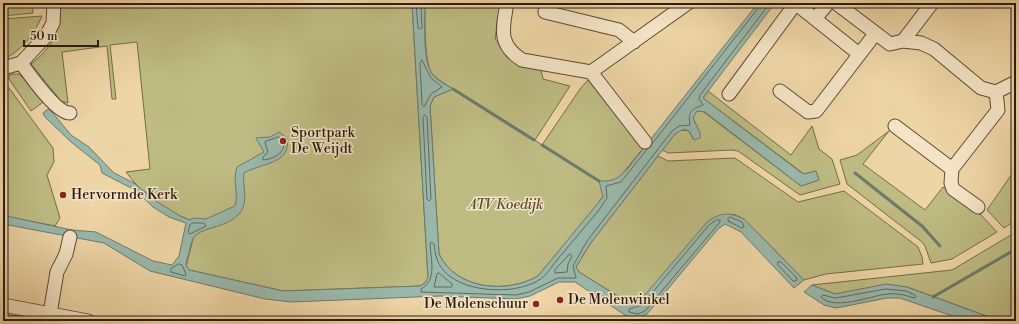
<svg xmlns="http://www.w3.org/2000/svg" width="1019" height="324" font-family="'Libre Bodoni',serif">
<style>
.green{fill:#bebc83;stroke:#746c4a}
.water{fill:#99b8ab;stroke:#6d7a6d}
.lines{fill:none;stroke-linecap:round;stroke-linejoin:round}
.shore{stroke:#626a5e;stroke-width:1}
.stream{stroke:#6d7a6d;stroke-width:3}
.minor-casing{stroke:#5c4a36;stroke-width:15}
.minor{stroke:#f4e4c5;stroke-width:13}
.poi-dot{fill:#8f2418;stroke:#f4e4c5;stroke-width:1.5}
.labels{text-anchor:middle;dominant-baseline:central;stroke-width:3;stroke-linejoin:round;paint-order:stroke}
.poi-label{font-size:14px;fill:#2b1c10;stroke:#f4e4c5;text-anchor:start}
.park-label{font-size:14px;font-style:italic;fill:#574c32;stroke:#f4e4c5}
</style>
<rect width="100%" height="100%" fill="#eed5a6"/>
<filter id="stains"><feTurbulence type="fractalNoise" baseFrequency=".005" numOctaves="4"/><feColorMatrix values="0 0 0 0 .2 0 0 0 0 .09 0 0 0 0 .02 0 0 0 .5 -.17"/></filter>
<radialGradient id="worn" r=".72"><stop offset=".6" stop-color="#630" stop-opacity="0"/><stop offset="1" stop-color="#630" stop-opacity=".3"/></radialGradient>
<path class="green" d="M3 3H32L33 13 3 16Z
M59 3H412L428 278 425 283 420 286 283 291 189 270 186 267 193 239 190 220C165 211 141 193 126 172L150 169 137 42 110 45 116 99H112L107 46 62 52 68 103 61 101 31 64C52 48 62 29 59 3Z
M425 3H501L495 39 511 60 540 65 543 79 570 86 535 140 542 145 580 89 588 80 633 137 645 146 618 179 607 182 603 196 595 208 538 276C507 294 456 290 439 254L430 106 434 97 453 89C446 84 435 79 431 72 424 59 425 19 425 3Z
M42 16C34 35 22 50 3 60V19Z
M14 74H19L23 78 25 77 46 100 31 111 9 79V75Z
M3 84 9 88 53 148 54 162 47 175 60 218 55 226 3 216Z
M708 91 791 155 812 126 819 149 832 159 840 184 800 195 738 151 732 150 668 153 662 150 675 134 681 130 689 131 693 139 700 133 693 118 695 112 701 110 801 186 819 180 816 171 804 174 703 98Z
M889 131 863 164 925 210 943 187 980 214 997 232 952 259 931 263 925 246 922 242 847 184 840 160 857 155Z
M658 156 668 161 735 158 798 202 844 191 918 247 922 257 923 264 826 274 804 280 744 219 733 214 639 303 632 305 579 272 576 267 590 244Z
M1016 168V220L1004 228 987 210Z
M1016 232V321H1000L907 287 835 294 812 285 952 270Z
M3 314 52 321H3Z"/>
<path class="water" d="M412 3H425C425 20 422 62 433 75 438 81 447 85 453 89L434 97 430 106 439 254C456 290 507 294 538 276L603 197 599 181C613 182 619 178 628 168L758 3H775L703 98 799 171 804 174 816 171 819 180 801 186 705 112 697 111 693 118 700 133V138L694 140 689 131 684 129 675 134 590 244 576 267 579 272 632 305 638 303 707 222C721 212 729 212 744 219L804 280 794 288 741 232 725 224 718 229 647 314 638 318 628 317 575 282H559L530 296 516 299 440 296 291 302 265 299 150 271 104 243 3 224V216L11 217 72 230 96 232 153 261 172 265 179 256 186 223 169 217 153 207 135 190 102 173 100 165 71 142 45 117 43 113 48 109 52 112 71 135 89 147 114 173 134 183 156 201 180 216 190 220 193 218 206 219 235 206C239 193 232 180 237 167L264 152 256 138 270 137 279 132 287 138C292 164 261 163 244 173 242 188 250 202 238 215 227 227 205 227 196 235 191 239 190 250 188 256 186 261 185 265 189 270L283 291 420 286 425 283 428 277Z
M886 284 907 287 1000 321H967L900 298H887L836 308 824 305 804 292 812 285 835 294Z"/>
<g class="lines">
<path class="shore" d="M416 3 418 28 420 29 422 28 421 3
M422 60 431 78 442 87 431 94 424 107 422 105 420 63Z
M425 115 427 117 431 199 429 201 427 199 423 118Z
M279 137 284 141C286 153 273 159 263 160V157L268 152 265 142Z
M652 144 759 7 760 3
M648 148 621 182 606 186 607 198 599 210C585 227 571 243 557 260 552 266 546 276 539 280 514 296 458 293 441 267 436 260 435 252 434 244L431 242 430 244C431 260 437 281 421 289V292L516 295 529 292 558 278H576L573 266 587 241 672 131 679 126 690 125C688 110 691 110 703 105L699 99 700 95 770 3
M730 217 742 222 744 227 742 228 728 221V219Z
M717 220H720V222L645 311 638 314 629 312V309L642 305 709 225Z
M193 223H204L206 226 190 234 188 232 190 225Z
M570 254 572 256 568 264 567 272 555 273V270Z
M778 262H781L797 278 796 281H793L778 265Z
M179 264 182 265 186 274 185 276 171 272V269Z
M439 273 452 284V287H434L437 274Z
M886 289 906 291 915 295 916 297 914 298C905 295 897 293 887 294 870 296 834 311 821 297L823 295 835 298Z"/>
<path class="stream" d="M453 89 534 140
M542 145 599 181
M855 173 922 226 940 246
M933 297 1016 249"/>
<defs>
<path id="minor" d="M507 3C503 28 497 44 522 60L591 72 688 3
M547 3 545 12 619 30 634 42
M795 3 859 54
M836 3 890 44 903 41 921 43 934 49 981 88 996 92 1016 82
M815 19 828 3
M903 41 932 3
M21 63C30 75 56 113 70 113
M3 68 21 63 46 36 53 23 54 3
M591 72 645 142
M780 91 808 112 816 111 875 34
M729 94 796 3
M895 126 952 169
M978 207 953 189 951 183 952 169 998 110 996 92
M3 305 88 321
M50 314 57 272 66 254 70 237"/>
</defs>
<use href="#minor" class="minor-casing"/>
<use href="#minor" class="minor"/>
</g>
<g class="poi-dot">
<circle cx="283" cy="141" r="4"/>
<circle cx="63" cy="195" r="4"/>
<circle cx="560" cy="300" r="4"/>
<circle cx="536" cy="304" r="4"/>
</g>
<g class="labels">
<g class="poi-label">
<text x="291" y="133">Sportpark<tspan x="291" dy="16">De Weijdt</tspan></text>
<text x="71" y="195">Hervormde Kerk</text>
<text x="568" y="300">De Molenwinkel</text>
<text x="528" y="304" text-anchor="end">De Molenschuur</text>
</g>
<g class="park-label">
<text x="506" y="205">ATV Koedijk</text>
</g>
</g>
<rect width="1019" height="324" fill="none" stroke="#eed5a6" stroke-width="16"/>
<rect x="4" y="4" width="1011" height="316" fill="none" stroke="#2b1c10" stroke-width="2"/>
<rect x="8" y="8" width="1003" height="308" fill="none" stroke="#2b1c10"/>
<path d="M24 40v6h74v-6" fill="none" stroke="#2b1c10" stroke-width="2"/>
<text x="30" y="40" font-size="12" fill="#2b1c10" stroke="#f4e4c5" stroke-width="3" paint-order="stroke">50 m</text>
<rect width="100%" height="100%" filter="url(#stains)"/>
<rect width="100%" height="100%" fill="url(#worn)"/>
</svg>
